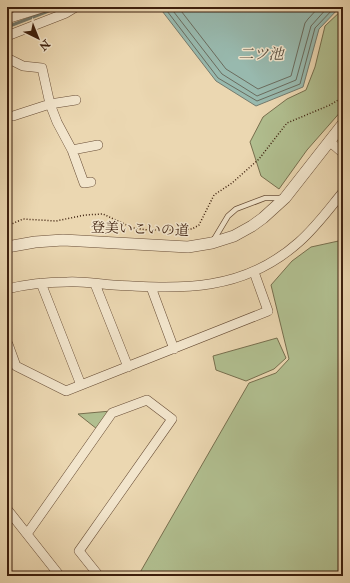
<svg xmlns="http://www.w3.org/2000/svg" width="350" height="583" font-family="'IM FELL Double Pica','Noto Serif JP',serif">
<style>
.green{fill:#b1bf90;stroke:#776f4e}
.water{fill:#98b9ae;stroke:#747b6e}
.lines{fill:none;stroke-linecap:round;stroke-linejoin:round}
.shore{stroke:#6a6c5e;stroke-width:1}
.stream{stroke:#747b6e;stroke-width:3}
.service-casing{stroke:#684d36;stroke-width:6}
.minor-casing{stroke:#684d36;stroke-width:10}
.tertiary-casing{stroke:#684d36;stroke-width:12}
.path{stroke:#3d1f0d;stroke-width:1.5;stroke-dasharray:1 2;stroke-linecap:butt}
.service{stroke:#f2e5cc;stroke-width:4.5}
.minor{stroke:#f2e5cc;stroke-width:9}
.tertiary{stroke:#f2e5cc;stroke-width:11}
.labels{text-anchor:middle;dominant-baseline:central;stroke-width:3;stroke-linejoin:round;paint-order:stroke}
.street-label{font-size:14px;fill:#3d1f0d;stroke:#f2e5cc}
.water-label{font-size:15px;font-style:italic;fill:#584d3d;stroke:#f2e5cc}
</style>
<rect width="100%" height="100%" fill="#ebd7b1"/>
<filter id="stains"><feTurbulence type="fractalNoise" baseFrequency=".005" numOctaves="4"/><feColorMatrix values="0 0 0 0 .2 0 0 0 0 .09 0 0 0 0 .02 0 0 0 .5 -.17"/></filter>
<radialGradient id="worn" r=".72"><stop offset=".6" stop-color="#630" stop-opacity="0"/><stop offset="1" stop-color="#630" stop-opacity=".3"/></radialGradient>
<path class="green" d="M343 9V109L307 150 279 189 261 176 250 142 263 117 287 99 306 90 315 67 325 26Z
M343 240V576H138L249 383 276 373 289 359 271 285 292 261 311 247Z
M277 338 286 358 274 369 246 381 216 370 213 356Z
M111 411 97 429 78 414Z"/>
<path class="water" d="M159 7H340L319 29 303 87 256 106 216 81Z"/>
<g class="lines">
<path class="shore" d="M164 7 218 78 257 101 300 84 315 28 335 7
M170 7 222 74 257 96 296 80 311 26 328 7
M178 7 226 69 258 89 291 76 305 23 308 19 319 7"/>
<path class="stream" d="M7 27 59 7"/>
<defs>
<path id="service" d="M213 241 228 216 236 209 265 198H282"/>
<path id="minor" d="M7 19 45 7
M7 36 66 13 76 7
M7 58 23 66 42 68 50 104 57 122 72 150 98 145
M13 116 50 104 76 100
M329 141 343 153
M72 150 84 183 91 182
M41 283 81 385
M95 284 128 367
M151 287 174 349
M7 289C27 284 47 282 67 282 82 281 98 284 113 285 183 289 243 292 299 242 316 227 329 209 343 192
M8 344 16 366 66 391 268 311 254 272
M7 509 60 576
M27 534 112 413 147 400 172 419 79 551 99 576"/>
<path id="tertiary" d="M7 247 35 242 63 240 188 247 212 243 234 236 252 226 263 218 285 198 343 124"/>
</defs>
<use href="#service" class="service-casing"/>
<use href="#minor" class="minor-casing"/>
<use href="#tertiary" class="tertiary-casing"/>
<path class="path" d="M7 226 23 219 56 221 85 215 103 214 133 228 148 230H177L192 229 199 225 214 195 232 183 259 159 287 123 330 105 343 97"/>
<use href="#service" class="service"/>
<use href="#minor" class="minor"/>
<use href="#tertiary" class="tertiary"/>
</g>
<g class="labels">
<g class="street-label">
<text transform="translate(140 229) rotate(2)">登美いこいの道</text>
</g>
<g class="water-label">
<text x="261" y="54">二ツ池</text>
</g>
</g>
<rect width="350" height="583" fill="none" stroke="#ebd7b1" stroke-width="24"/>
<rect x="8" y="8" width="334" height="567" fill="none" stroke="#3d1f0d" stroke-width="2"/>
<rect x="12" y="12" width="326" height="559" fill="none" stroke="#3d1f0d"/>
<g transform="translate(38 38) rotate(137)" stroke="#f2e5cc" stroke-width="3" paint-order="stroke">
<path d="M0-3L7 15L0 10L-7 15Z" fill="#3d1f0d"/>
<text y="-6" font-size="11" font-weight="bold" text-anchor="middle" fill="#3d1f0d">N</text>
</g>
<rect width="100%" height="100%" filter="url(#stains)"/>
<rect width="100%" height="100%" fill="url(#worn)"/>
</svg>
